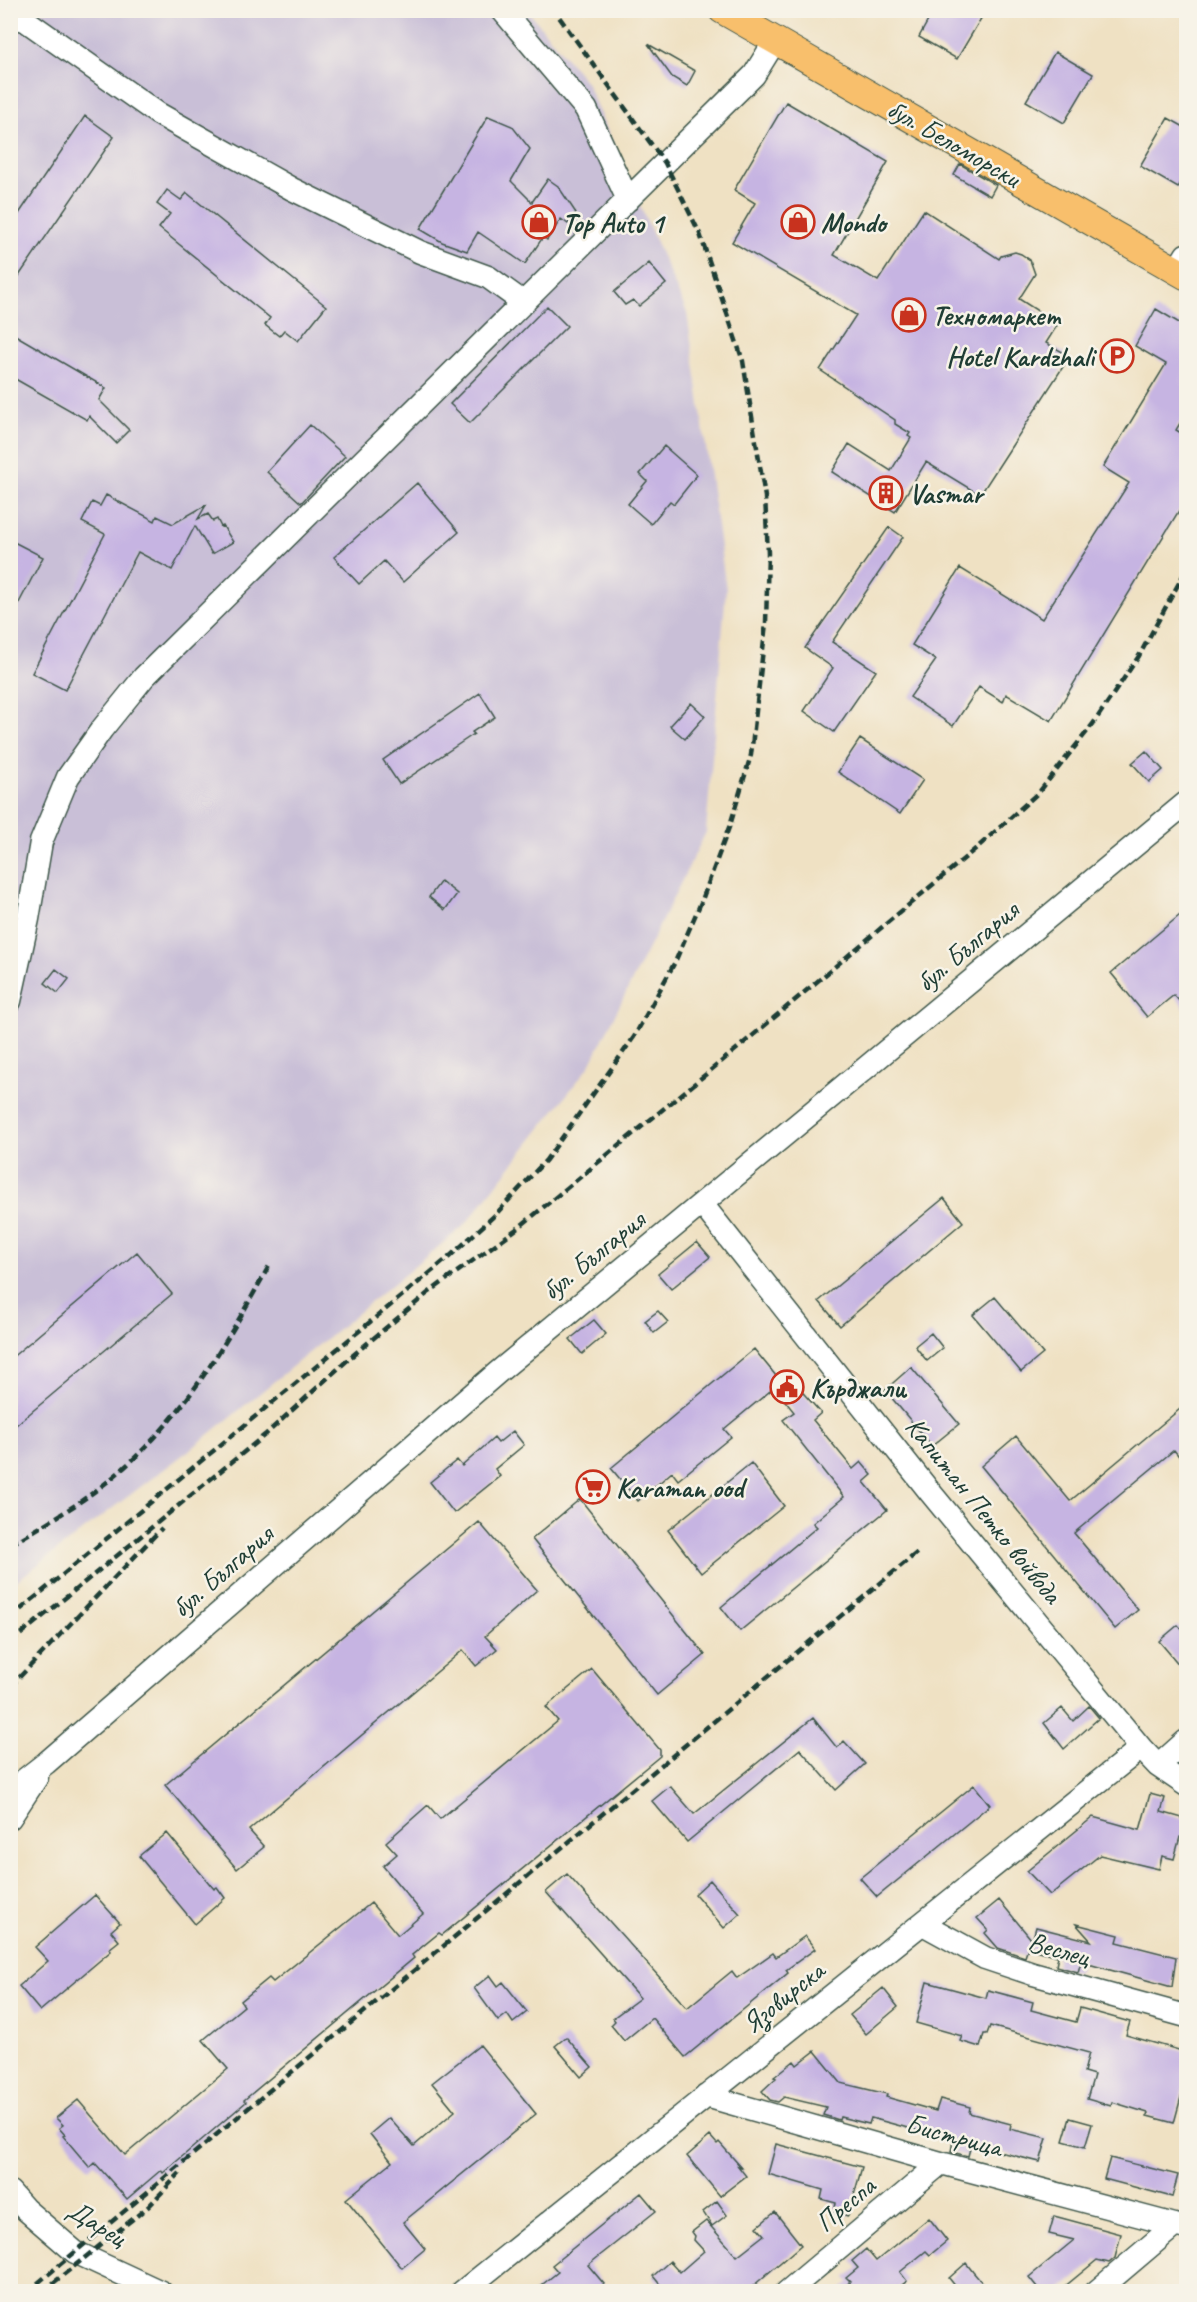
<svg xmlns="http://www.w3.org/2000/svg" width="1197" height="2302" font-family="Caveat,sans-serif">
<style>
.industrial{fill:#c9bfd7}
.building{fill:#c6b4e2}
.lines{fill:none;stroke-linecap:round;stroke-linejoin:round}
.minor-casing{stroke:#3e5649;stroke-width:25}
.major-casing{stroke:#3e5649;stroke-width:29}
.minor{stroke:#fff;stroke-width:22}
.major{stroke:#f8bf6c;stroke-width:27}
.rail{stroke:#1f3d34;stroke-width:4.5;stroke-dasharray:9 4.5;stroke-linecap:butt}
.labels{text-anchor:middle;dominant-baseline:central;stroke-width:5;stroke-linejoin:round;paint-order:stroke}
.street-label{font-size:28px;fill:#1f3d34;stroke:#f7f3e8}
.poi-label{font-size:28px;font-weight:bold;fill:#1f3d34;stroke:#f7f3e8;text-anchor:start}
</style>
<rect width="100%" height="100%" fill="#f7f3e8"/>
<filter id="ink" filterUnits="userSpaceOnUse"><feTurbulence type="fractalNoise" baseFrequency=".0167" numOctaves="2"/><feDisplacementMap in="SourceGraphic" scale="12" xChannelSelector="R" yChannelSelector="G"/><feConvolveMatrix kernelMatrix="1 2 1 2 8 2 1 2 1" color-interpolation-filters="sRGB"/></filter>
<filter id="wash" filterUnits="userSpaceOnUse"><feTurbulence type="fractalNoise" baseFrequency=".008" numOctaves="4" result="noise"/><feDisplacementMap in="SourceGraphic" scale="24" xChannelSelector="R" yChannelSelector="G"/><feGaussianBlur stdDeviation="1.35" result="paint"/><feColorMatrix in="noise" values="0 0 0 0 0 0 0 0 0 0 0 0 0 0 0 0 0 1.4 0 .05"/><feComposite in="paint" operator="in"/></filter>
<g filter="url(#wash)">
<rect width="100%" height="100%" fill="#efe1c3"/>
<path class="industrial" d="M11 11H528L586 82 687 313 726 589 706 832 590 1065 465 1225 200 1442 11 1585Z"/>
<g id="blocks">
<path class="building" d="M934 10H986L957 59 919 37Z
M648 44 695 71 687 86 672 77Z
M1055 52 1093 74 1064 123 1026 101Z
M786 102 888 162 834 255 878 281 924 210 999 259 1001 256 1015 252 1021 254 1030 260 1035 274 1019 299 1058 324 1046 343 1070 356 980 495 926 462 895 512 832 472 849 444 891 471 911 438 908 436 910 433 895 424V420L820 370 856 315 732 242 755 203 734 190Z
M85 116 114 137 10 289V227Z
M488 116 512 126 530 149 511 181 532 202 548 179 558 186 576 213 568 224 561 219 547 240 543 237 525 264 478 232 467 251 442 242 420 229Z
M1168 118 1186 128V172L1178 188 1140 166Z
M960 164 996 185 990 196 954 175Z
M167 190 181 200 187 193 326 306 298 341 284 330 279 336 265 325 270 318 159 228 170 214 157 204Z
M649 263 666 284 639 306 633 300 625 305 614 292Z
M547 306 567 326 470 423 450 404Z
M1156 309 1186 327V413L1176 430 1186 436V499L1051 721 1006 694 1003 702 979 687 953 726 910 697 936 660 912 645 960 568 1042 619 1129 483 1103 467 1166 364 1135 346Z
M10 332 106 388 99 400 129 430 116 443 89 416 87 420 10 376Z
M310 425 345 456 301 503 267 472Z
M664 446 697 475 674 504 670 501 651 524 628 504 647 481 640 474Z
M417 483 459 532 403 582 384 561 359 584 334 557Z
M106 495 155 521 157 516 173 524 206 505 198 519 208 514 213 521 217 519 221 527 223 526 233 542 212 554 195 526 172 570 138 552 65 690 32 673 105 534 82 522 92 502 100 506Z
M889 527 903 537 832 642 876 671 834 732 804 711 833 668 805 648Z
M10 540 43 557 10 620Z
M480 693 495 717 472 732 474 734 399 784 383 760Z
M691 703 705 716 685 739 670 726Z
M860 739 923 780 900 814 838 772Z
M1146 751 1163 770 1149 782 1132 763Z
M441 881 457 894 445 910 429 897Z
M1186 910V1009L1174 995 1147 1017 1111 973Z
M56 969 69 979 58 993 45 983Z
M944 1198 963 1222 840 1326 819 1301Z
M697 1242 710 1257 671 1289 658 1274Z
M137 1252 172 1294 10 1430V1359Z
M995 1297 1043 1354 1021 1372 973 1315Z
M658 1311 668 1322 654 1333 645 1321Z
M594 1320 606 1334 582 1354 570 1339Z
M931 1333 943 1348 927 1361 915 1346Z
M754 1349 781 1382 724 1429 731 1437 678 1480 672 1472 638 1501 611 1468Z
M911 1367 959 1424 932 1446 885 1390Z
M788 1376 821 1413 813 1420 853 1469 861 1462 872 1475 864 1482 887 1510 740 1631 721 1607 817 1527 813 1523 844 1497 783 1420 794 1412 774 1387Z
M1186 1404V1465L1174 1450 1074 1533 1138 1610 1115 1629 981 1466 1016 1436 1070 1501Z
M513 1431 524 1445 495 1469 500 1476 454 1513 430 1482 457 1460 462 1466 494 1438 498 1443Z
M751 1463 784 1506 701 1573 668 1530Z
M580 1499 705 1655 657 1695 532 1539Z
M479 1522 537 1590 485 1636 497 1649 476 1666 463 1650 249 1830 264 1847 237 1869 165 1785Z
M1178 1625 1186 1634V1673L1159 1641Z
M592 1669 660 1750V1756L442 1935 439 1933 412 1955 414 1958 244 2100 246 2102 163 2173 161 2170 127 2199 95 2163 90 2168 63 2136 65 2135 59 2128 63 2125 56 2118 78 2100 125 2155 228 2069 203 2040 244 2006 241 2001 269 1978 273 1982 371 1903 398 1935 423 1914 383 1866 397 1854 386 1842 428 1805 440 1819 558 1721 546 1707Z
M1089 1706 1099 1718 1064 1749 1044 1723 1062 1708 1073 1721Z
M813 1718 837 1748 844 1741 865 1764 836 1790 800 1749 687 1842 652 1801 670 1786 694 1814Z
M974 1785 990 1805 877 1897 860 1878Z
M1150 1794 1165 1798 1161 1812 1186 1819V1838L1180 1837 1174 1859 1162 1856 1159 1869 1100 1855 1050 1895 1027 1871 1093 1817 1140 1830Z
M167 1833 214 1889 217 1887 225 1898 195 1924 139 1856Z
M567 1874 687 2008 732 1971 737 1978 773 1953 776 1957 805 1936 815 1949 786 1970 788 1973 685 2057 652 2018 624 2041 611 2025 615 2021 613 2018 640 1998 546 1892Z
M710 1880 740 1914 724 1928 695 1894Z
M95 1895 120 1923 111 1931 119 1941 109 1949 111 1951 40 2011 19 1986 48 1961 35 1947Z
M999 1900 1031 1939 1025 1957 998 1948 985 1933 988 1930 977 1918Z
M1076 1924 1119 1935 1117 1942 1176 1957 1172 1987 1081 1962 1078 1972 1056 1966 1058 1956 1030 1949 1036 1927 1091 1941Z
M490 1975 498 1986 503 1982 527 2012 513 2023 507 2014 498 2021 474 1988Z
M927 1982 986 1998 988 1990 1033 2002 1031 2010 1076 2022 1080 2008 1130 2022 1126 2035 1186 2052V2087L1184 2086 1174 2123 1147 2116 1148 2113 1112 2102 1111 2106 1087 2099 1094 2075 1084 2072 1089 2053 990 2026 987 2034H984L980 2047 960 2041 962 2036 916 2023Z
M883 1988 898 2007 866 2034 850 2015Z
M566 2037 592 2067 581 2077 555 2046Z
M480 2045 536 2114 403 2222 425 2249 402 2268 346 2199 392 2162 370 2134 389 2118 414 2146 455 2111 432 2083Z
M815 2051 841 2083 887 2094 886 2097 936 2111 940 2099 970 2107 969 2113 1011 2124 1010 2129 1047 2138 1040 2162 971 2145 968 2156 951 2152 953 2140 930 2134 871 2118 869 2124 840 2117 839 2120 823 2115 826 2107 784 2097 778 2102 770 2100 762 2091 776 2078 774 2077 794 2061 797 2065Z
M1070 2118 1092 2124 1085 2147 1063 2141Z
M710 2136 717 2144 719 2142 741 2167 738 2166 746 2176 720 2196 687 2156Z
M776 2144 862 2167 848 2216 834 2212 836 2203 821 2199 823 2190 768 2174Z
M1110 2158 1178 2175 1172 2197 1104 2179Z
M641 2193 656 2211 588 2265 604 2284 595 2292H533L558 2272 552 2265Z
M717 2201 727 2215 712 2226 703 2212Z
M775 2212 801 2245 746 2292H666L653 2276 670 2261 680 2272 704 2251 694 2240 695 2236 692 2232 706 2221 737 2256 764 2235 757 2227Z
M1054 2216 1121 2234 1115 2258 1109 2263 1097 2260 1058 2292H1041L1029 2277 1074 2240 1049 2234Z
M929 2218 947 2241 930 2255 926 2251 900 2272 907 2281 893 2292H838L850 2282 846 2278 858 2268 852 2261 866 2249 876 2261Z
M966 2263 973 2272 990 2292H960L949 2278Z"/>
</g>
</g>
<g filter="url(#ink)">
<use href="#blocks" fill-opacity="0" stroke="#3e5649" stroke-width="1.5"/>
<g class="lines">
<defs>
<path id="minor" d="M502 10 586 109 628 200
M10 17 25 20 157 113 187 130 292 189 420 252 488 277 524 303
M1177 270 1186 255
M10 1001 28 919 41 842 68 777 102 729 144 677 754 75 775 41
M702 1204 930 1492 1141 1748 1158 1766 1186 1785
M1158 1766 1186 1741
M10 1791 46 1763 497 1373 1186 803
M10 1818 37 1777
M923 1924 985 1958 1033 1974 1186 2016
M706 2096 941 2163 1186 2228
M10 2192 25 2209 75 2252 161 2292
M462 2292 1141 1748
M787 2292 941 2163
M1096 2292 1175 2225"/>
<path id="major" d="M722 10 1186 276"/>
</defs>
<use href="#minor" class="minor-casing"/>
<use href="#major" class="major-casing"/>
<use href="#minor" class="minor"/>
<use href="#major" class="major"/>
<path class="rail" d="M10 1545C51 1521 92 1497 127 1465 189 1409 229 1338 269 1266
M10 1618 448 1258 495 1215 546 1160 634 1037 675 962 702 900 731 822 751 755 766 623 768 553 765 497 743 361 700 234 665 163 554 10
M10 1643 266 1434 352 1356 428 1293 518 1228 733 1052 979 846 1040 791 1093 724 1139 656 1186 570
M10 1687 162 1528
M27 2292 919 1551
M42 2292 149 2206 180 2173"/>
</g>
</g>
<defs>
<symbol id="shop-ring" viewBox="-11 -11 22 22"><circle r="9.5" fill="#f7f3e8" stroke="#c8321e" stroke-width="1.5"/><path d="M-5-2.5h2.3a2.7 3.5 0 0 1 5.4 0H5L5.5 6h-11ZM-1.5-2.5h3a1.5 2.3 0 0 0-3 0Z" fill="#c8321e"/></symbol>
<symbol id="parking-ring" viewBox="-11 -11 22 22"><circle r="9.5" fill="#f7f3e8" stroke="#c8321e" stroke-width="1.5"/><path d="M-3.5-5.5H1a3.5 3.5 0 0 1 0 7H-1V5.5H-3.5ZM-1-3.4V-.6H.8a1.4 1.4 0 0 0 0-2.8Z" fill="#c8321e"/></symbol>
<symbol id="building-ring" viewBox="-11 -11 22 22"><circle r="9.5" fill="#f7f3e8" stroke="#c8321e" stroke-width="1.5"/><path d="M-4-6H4V6H1V3H-1V6H-4ZM-2.5-4.3h1.7v1.8h-1.7ZM.8-4.3h1.7v1.8H.8ZM-2.5-1h1.7V.8h-1.7ZM.8-1h1.7V.8H.8Z" fill="#c8321e"/></symbol>
<symbol id="civic-ring" viewBox="-11 -11 22 22"><circle r="9.5" fill="#f7f3e8" stroke="#c8321e" stroke-width="1.5"/><path d="M-.6-6.5H3V-4.5H.6V-3L4-1V1h2V6H-6V1h2V-1L-.6-3ZM-1.2 2.5V6h2.4V2.5Z" fill="#c8321e"/></symbol>
<symbol id="supermarket-ring" viewBox="-11 -11 22 22"><circle r="9.5" fill="#f7f3e8" stroke="#c8321e" stroke-width="1.5"/><path d="M-6-5.5h2.5l.6 2H6L4.5 2H-2.5L-4.4-4H-6ZM-1.5 3.2a1.3 1.3 0 1 0 .1 0ZM3 3.2a1.3 1.3 0 1 0 .1 0Z" fill="#c8321e"/></symbol>
</defs>
<g fill-rule="evenodd">
<use href="#shop-ring" x="520" y="203" width="38" height="38"/>
<use href="#shop-ring" x="779" y="203" width="38" height="38"/>
<use href="#shop-ring" x="890" y="296" width="38" height="38"/>
<use href="#parking-ring" x="1098" y="337" width="38" height="38"/>
<use href="#building-ring" x="867" y="474" width="38" height="38"/>
<use href="#civic-ring" x="768" y="1368" width="38" height="38"/>
<use href="#supermarket-ring" x="574" y="1468" width="38" height="38"/>
</g>
<g class="labels">
<g class="street-label">
<text transform="translate(954 143) rotate(30)">бул. Беломорски</text>
<text transform="translate(967 946) rotate(-40)">бул. България</text>
<text transform="translate(593 1255) rotate(-39)">бул. България</text>
<text transform="translate(984 1510) rotate(51)">Капитан Петко войвода</text>
<text transform="translate(222 1571) rotate(-41)">бул. България</text>
<text transform="translate(1059 1949) rotate(16)">Веслец</text>
<text transform="translate(783 1997) rotate(-39)">Язовирска</text>
<text transform="translate(954 2135) rotate(15)">Бистрица</text>
<text transform="translate(845 2204) rotate(-40)">Преспа</text>
<text transform="translate(97 2223) rotate(32)">Дарец</text>
</g>
<g class="poi-label">
<text x="562" y="222">Top Auto 1</text>
<text x="821" y="222">Mondo</text>
<text x="932" y="315">Техномаркет</text>
<text x="1094" y="356" text-anchor="end">Hotel Kardzhali</text>
<text x="909" y="493">Vasmar</text>
<text x="810" y="1387">Кърджали</text>
<text x="616" y="1487">Karaman ood</text>
</g>
</g>
<rect width="1197" height="2302" fill="none" stroke="#f7f3e8" stroke-width="36"/>
</svg>
